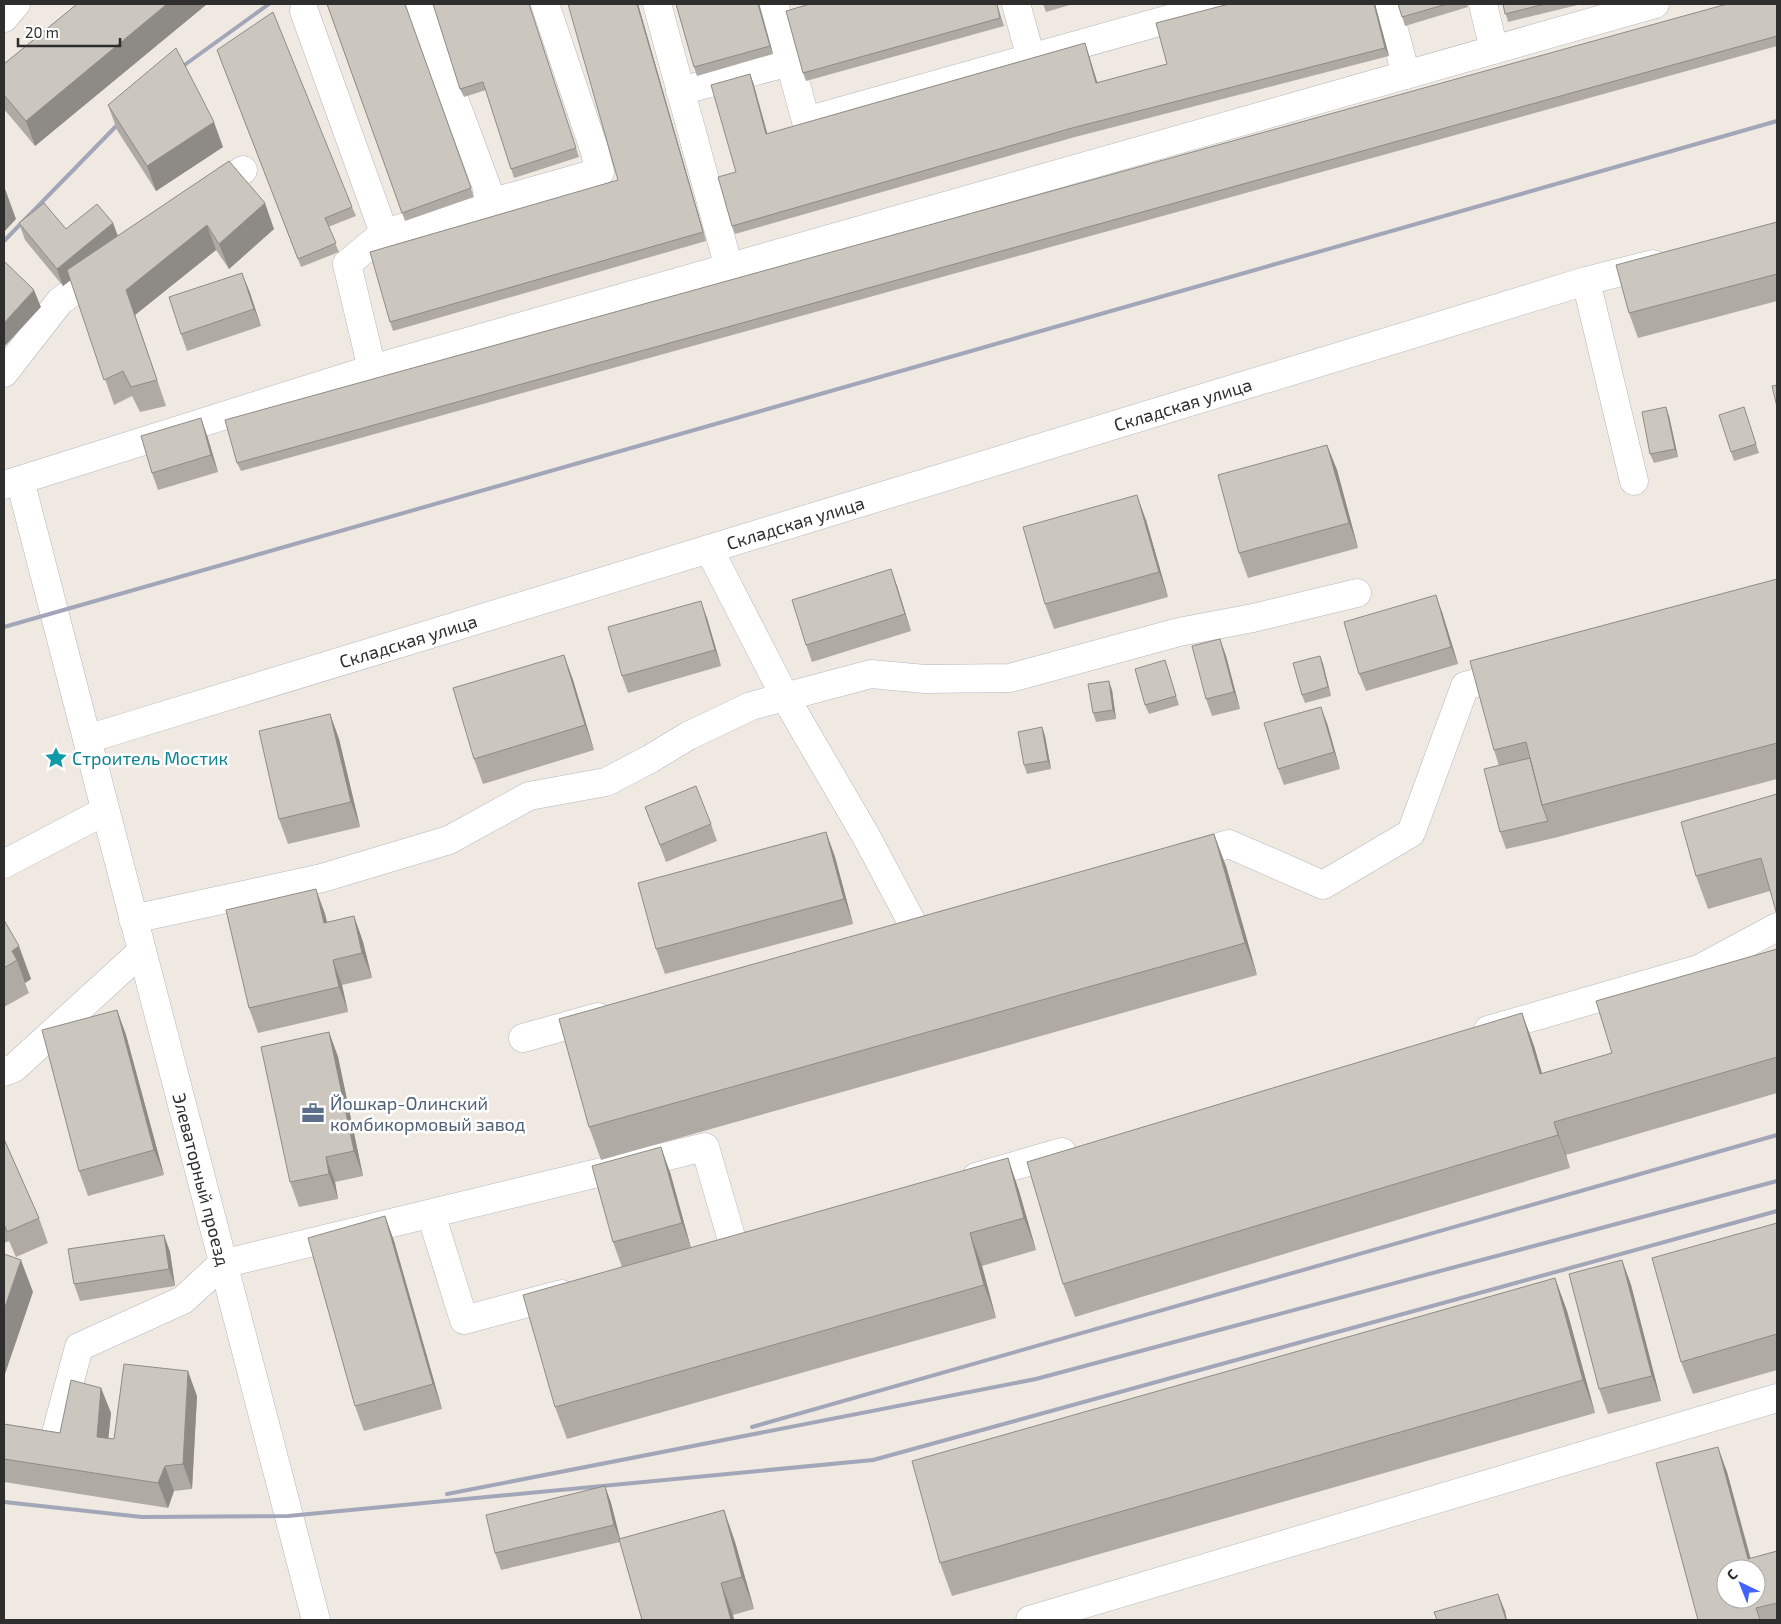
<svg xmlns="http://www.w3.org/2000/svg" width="1781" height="1624" font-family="'Exo 2',sans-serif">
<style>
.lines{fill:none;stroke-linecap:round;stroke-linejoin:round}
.minor-casing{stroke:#b4b7c1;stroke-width:29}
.minor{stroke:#fff;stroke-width:28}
.rail{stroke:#a3a6b8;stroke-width:4}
.wall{fill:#afaba4}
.shaded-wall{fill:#8e8b86}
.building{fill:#cbc7bf;stroke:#8e8b86;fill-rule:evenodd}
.labels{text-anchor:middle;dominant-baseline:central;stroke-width:5;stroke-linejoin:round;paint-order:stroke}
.street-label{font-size:18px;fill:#2e2e2e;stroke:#fff}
.culture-label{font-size:18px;fill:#0d838f;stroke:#fff;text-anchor:start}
.service-label{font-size:18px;fill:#4e5e75;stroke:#fff;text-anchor:start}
</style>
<rect width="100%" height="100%" fill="#efe9e1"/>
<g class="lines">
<defs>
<g id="minor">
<path d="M419 4 493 204"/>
<path d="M657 4 729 268"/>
<path d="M774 4 806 121 1223 4"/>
<path d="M1016 4 1031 58"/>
<path d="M1387 4 1406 75"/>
<path d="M1483 4 1494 50"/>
<path d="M304 11 384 233"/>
<path d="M4 18 16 4"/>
<path d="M680 91 790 62"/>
<path d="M209 195 243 170"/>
<path d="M1586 281 1634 481"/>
<path d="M372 369 347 264 384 233 600 172 594 149 545 4"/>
<path d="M4 373 60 301 105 269"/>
<path d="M20 480 372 369 1655 4"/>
<path id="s1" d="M4 485 20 480 87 739 1586 281 1653 264"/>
<path d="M709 549 785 697 866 836 916 930"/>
<path id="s2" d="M87 739 316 1620"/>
<path d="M1184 857 1229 844 1323 885 1411 833 1465 686 1512 673"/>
<path d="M4 864 105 811"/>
<path d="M133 919 322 878 449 840 529 796 606 782 650 759 688 736 751 706 871 674 925 679 1010 678 1179 632 1253 618 1357 593"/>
<path d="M1488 1030 1699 969 1777 927"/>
<path d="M523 1038 598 1017"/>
<path d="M4 1072 14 1068 142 951"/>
<path d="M976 1177 1062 1152"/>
<path d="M431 1214 464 1320 562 1294"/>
<path d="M55 1437 79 1347 183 1300 222 1264 705 1147 734 1247"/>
<path d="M1030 1620 1777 1398"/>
</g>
</defs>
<use href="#minor" class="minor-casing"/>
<use href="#minor" class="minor"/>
<path class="rail" d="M172 74 269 4
M4 241 126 116
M4 627 1777 121
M752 1427 1777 1135
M447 1494 1036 1379 1777 1181
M4 1502 142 1517 288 1516 873 1460 1777 1211"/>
</g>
<path class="wall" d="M77 4H207L35 146 4 109V64Z
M327 4H405L474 197 405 221Z
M529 4 579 157 514 178 486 90 464 97 460 89Z
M638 4 706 241 393 331 390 322 618 180Z
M676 4H759L773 54 697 76 694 67Z
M810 4H997L1004 26 806 81 803 73Z
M1043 4H1073L1046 12Z
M1229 4H1375L1389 56 1075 137 735 234 732 226 736 172 753 82 767 134 1085 43 1097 83 1167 64Z
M1398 4H1467L1468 7 1405 26Z
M1503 4H1582L1508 22Z
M1777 4V46L241 471 237 463Z
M217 50 352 207 356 216 328 227 339 252 301 267Z
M108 105 223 147 156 191 117 130Z
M229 161 274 229 229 269 216 250 135 315 166 406 140 412 132 396 114 405 71 280 63 286 25 240 19 223 66 229 113 223 118 236Z
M1777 222V301L1638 338 1629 313Z
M249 290 261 326 187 351 181 334Z
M1669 416 1678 457 1654 463 1650 454Z
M1747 416 1759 453 1734 461 1731 452Z
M207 435 218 472 158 490 152 473Z
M1327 445 1337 470 1358 548 1248 578 1239 553Z
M1146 520 1168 597 1054 629 1045 604Z
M891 569 897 586 911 631 812 662 806 645Z
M1777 579V779L1554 838 1506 849 1500 832 1499 766 1494 750Z
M1442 612 1458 664 1366 691 1359 674Z
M707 618 721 666 628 693 622 676Z
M1220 639 1226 656 1240 709 1212 716 1206 699Z
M564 655 573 680 594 750 483 784 474 759Z
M1320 656 1323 664 1331 696 1305 703 1302 695Z
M1165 660 1179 705 1149 714 1145 705Z
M1112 690 1116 719 1096 722 1093 713Z
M330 714 339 739 360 827 288 844 279 819Z
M1327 723 1340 769 1284 785 1278 769Z
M1042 727 1045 736 1051 769 1027 774 1024 765Z
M1777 794 1770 891 1708 909 1696 876Z
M645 807 711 824 717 841 666 862Z
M826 832 835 857 853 924 665 974 656 949Z
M1226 866 1257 975 601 1160 589 1127Z
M325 914 327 923 354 916 363 942 372 978 342 985 348 1012 258 1033 249 1008Z
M4 920 31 979 25 983 29 993 4 1007Z
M1777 949V1093L1566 1155 1570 1168 1075 1317 1063 1284 1522 1013 1534 1046 1542 1074 1612 1053Z
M117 1010 126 1035 164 1175 88 1196 79 1171Z
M329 1032 338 1057 363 1176 335 1182 338 1199 299 1207 290 1182Z
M4 1139 39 1218 48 1243 16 1257 9 1241 4 1243Z
M1008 1158 1019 1191 1036 1250 982 1266 996 1318 567 1439 555 1407Z
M670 1172 691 1248 622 1267 613 1242Z
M385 1216 394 1241 442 1409 364 1431 355 1406Z
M1777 1223V1370L1693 1394 1681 1362Z
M164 1235 170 1252 175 1286 80 1301 74 1284Z
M1622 1260 1631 1285 1661 1401 1608 1414 1599 1389Z
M1555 1278 1567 1311 1595 1413 952 1596 940 1563Z
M101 1388 111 1413 108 1438 114 1439 197 1396 192 1489 174 1491 168 1508 4 1482V1424L60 1433Z
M1727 1472 1751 1559 1777 1551V1620H1698Z
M605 1486 611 1503 620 1539 724 1510 735 1542 754 1609 733 1615 734 1620H642L620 1542 501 1570 495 1553Z"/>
<path class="shaded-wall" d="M167 4H207L35 146 26 121Z
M637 4H638L706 241 703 232Z
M758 4H759L773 54 770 46Z
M1374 4H1375L1389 56 1385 48Z
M1085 43 1088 52 1100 91 1096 83Z
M750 74 753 82 770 143 766 134Z
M214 122 223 147 156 191 147 166Z
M4 186 16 219 4 232Z
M265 203 274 229 229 269 219 244Z
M113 223 119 240 63 286 57 269Z
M207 225 216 250 135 315 166 406 126 290Z
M242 273 249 290 261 326 254 309Z
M34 290 41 307 4 347V323Z
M1666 407 1669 416 1678 457 1675 449Z
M201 418 207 435 218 472 211 455Z
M1327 445 1337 470 1358 548 1349 523Z
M1137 495 1146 520 1168 597 1159 572Z
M891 569 897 586 911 631 905 614Z
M1436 595 1442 612 1458 664 1451 647Z
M701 601 707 618 721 666 715 650Z
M1220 639 1226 656 1240 709 1234 692Z
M564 655 573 680 594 750 585 725Z
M1320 656 1323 664 1331 696 1328 687Z
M1109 681 1112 690 1116 719 1113 710Z
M1321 707 1327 723 1340 769 1334 752Z
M330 714 339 739 360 827 351 802Z
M1042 727 1045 736 1051 769 1048 761Z
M826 832 835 857 853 924 844 899Z
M1214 834 1226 866 1257 975 1245 943Z
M316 889 325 914 334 949 324 923Z
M354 916 363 942 372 978 362 953Z
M19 946 31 979 25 983 17 960 12 951Z
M333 960 342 985 348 1012 339 987Z
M117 1010 126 1035 164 1175 154 1150Z
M1522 1013 1534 1046 1552 1107 1540 1074Z
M329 1032 338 1057 363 1176 354 1151Z
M1554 1122 1566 1155 1570 1168 1558 1135Z
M661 1147 670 1172 691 1248 682 1223Z
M326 1157 335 1182 338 1199 329 1174Z
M1008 1158 1019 1191 1036 1250 1024 1218Z
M385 1216 394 1241 442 1409 433 1384Z
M970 1233 982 1266 996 1318 984 1285Z
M164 1235 170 1252 175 1286 169 1269Z
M21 1260 33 1292 4 1377V1310Z
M1622 1260 1631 1285 1661 1401 1652 1376Z
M1555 1278 1567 1311 1595 1413 1583 1380Z
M188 1371 197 1396 192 1489 183 1464Z
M101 1388 111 1413 106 1462 97 1437Z
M1718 1447 1727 1472 1753 1569 1748 1559Z
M165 1466 174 1491 168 1508 158 1483Z
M605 1486 611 1503 621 1542 614 1525Z
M724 1510 735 1542 754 1609 742 1577Z
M721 1583 733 1615 734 1620H731Z
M1498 1594 1505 1611 1507 1620H1506Z"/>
<path class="building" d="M77 4H167L26 121 4 95V64Z
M327 4H405L471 188 402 213Z
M433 4H529L576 148 511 169 483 82 460 89Z
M568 4H637L703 232 390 322 370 252 618 180Z
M676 4H758L770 46 694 67Z
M810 4H997L1000 18 803 73 786 11Z
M1229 4H1374L1385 48 1072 128 732 226 718 177 736 172 711 85 750 74 766 134 1085 43 1096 83 1167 64 1156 23Z
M1398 4H1447L1402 17Z
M1503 4H1545L1505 14Z
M1727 4H1777V36L237 463 225 420Z
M273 12 352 207 325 218 336 243 298 259 217 50Z
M176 48 214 122 147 166 108 105Z
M229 161 265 203 219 244 207 225 126 290 157 380 131 387 123 371 104 380 67 270Z
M44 203 66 229 97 204 113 223 57 269 19 223Z
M1777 222V274L1629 313 1616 265Z
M4 261 34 290 4 323Z
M242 273 254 309 181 334 169 297Z
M1777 385V407L1772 386Z
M1666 407 1675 449 1650 454 1642 412Z
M1744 407 1756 444 1731 452 1719 415Z
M201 418 211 455 152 473 141 436Z
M1327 445 1349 523 1239 553 1218 475Z
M1137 495 1159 572 1045 604 1023 527Z
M891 569 905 614 806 645 792 600Z
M1777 579V743L1542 805 1526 742 1494 750 1470 661Z
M1436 595 1451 647 1359 674 1344 622Z
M701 601 715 650 622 676 608 627Z
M1220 639 1234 692 1206 699 1192 646Z
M564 655 585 725 474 759 453 688Z
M1320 656 1328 687 1302 695 1293 663Z
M1165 660 1176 696 1145 705 1135 669Z
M1109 681 1113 710 1093 713 1088 684Z
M1321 707 1334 752 1278 769 1264 723Z
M330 714 351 802 279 819 259 731Z
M1042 727 1048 761 1024 765 1018 732Z
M1530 758 1542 805 1548 821 1500 832 1484 769Z
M696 786 711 824 660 845 645 807Z
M1777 794V915L1761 858 1696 876 1681 822Z
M826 832 844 899 656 949 638 883Z
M1214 834 1245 943 589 1127 559 1019Z
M316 889 324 923 354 916 362 953 333 960 339 987 249 1008 226 910Z
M4 920 19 946 12 951 17 960 4 968Z
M1777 949V1057L1554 1122 1558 1135 1063 1284 1027 1162 1522 1013 1540 1074 1612 1053 1596 1001Z
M117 1010 154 1150 79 1171 42 1030Z
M329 1032 354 1151 326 1157 329 1174 290 1182 261 1047Z
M4 1139 39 1218 7 1232 4 1224Z
M661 1147 682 1223 613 1242 592 1166Z
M1008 1158 1024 1218 970 1233 984 1285 555 1407 523 1295Z
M385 1216 433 1384 355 1406 308 1238Z
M1777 1223V1334L1681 1362 1652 1258Z
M164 1235 169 1269 74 1284 68 1249Z
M4 1254 21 1260 4 1310Z
M1622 1260 1652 1376 1599 1389 1569 1274Z
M1555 1278 1583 1380 940 1563 912 1461Z
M124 1364 188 1371 183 1464 165 1466 158 1483 4 1459V1424L60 1433 71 1380 101 1388 97 1437 114 1439Z
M1718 1447 1748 1559 1777 1551V1603L1756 1608 1760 1620H1698L1656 1463ZM1726 1569H1756V1599H1726Z
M605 1486 614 1525 495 1553 486 1515Z
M724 1510 742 1577 721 1583 731 1620H642L619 1539Z
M1498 1594 1506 1620H1437L1434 1612Z"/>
<defs>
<symbol id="sight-bare" viewBox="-9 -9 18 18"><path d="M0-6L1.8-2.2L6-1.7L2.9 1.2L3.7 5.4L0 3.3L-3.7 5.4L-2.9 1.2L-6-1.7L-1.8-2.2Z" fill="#0f9aa8" stroke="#fff" stroke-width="2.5" paint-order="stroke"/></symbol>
<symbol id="office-bare" viewBox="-9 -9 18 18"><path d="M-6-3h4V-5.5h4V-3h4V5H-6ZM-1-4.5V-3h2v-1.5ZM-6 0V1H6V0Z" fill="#5c6f8a" stroke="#fff" stroke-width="2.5" paint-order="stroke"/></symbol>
</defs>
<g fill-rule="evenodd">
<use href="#sight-bare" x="40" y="742" width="32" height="32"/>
<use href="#office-bare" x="297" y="1097" width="32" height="32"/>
</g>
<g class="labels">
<g class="street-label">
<text stroke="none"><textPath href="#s1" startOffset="1430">Складская улица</textPath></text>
<text stroke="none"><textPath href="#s1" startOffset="1025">Складская улица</textPath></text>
<text stroke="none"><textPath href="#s1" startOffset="620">Складская улица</textPath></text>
<text stroke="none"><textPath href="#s2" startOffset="455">Элеваторный проезд</textPath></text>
</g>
<g class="culture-label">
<text x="72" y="758">Строитель Мостик</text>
</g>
<g class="service-label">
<text x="330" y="1103">Йошкар-Олинский<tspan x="330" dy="21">комбикормовый завод</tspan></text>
</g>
</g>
<rect width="1781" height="1624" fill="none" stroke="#2e2e2e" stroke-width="10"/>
<g transform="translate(1741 1584) rotate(317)"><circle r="24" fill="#ffffff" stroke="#ababab"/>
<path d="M0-4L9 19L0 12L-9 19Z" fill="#4264fb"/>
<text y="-8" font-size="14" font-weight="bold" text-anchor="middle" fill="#2e2e2e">С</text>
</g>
<path d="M18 38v8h102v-8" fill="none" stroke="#2e2e2e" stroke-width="2.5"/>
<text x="25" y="38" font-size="15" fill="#2e2e2e" stroke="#ffffff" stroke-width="4" paint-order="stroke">20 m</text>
</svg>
